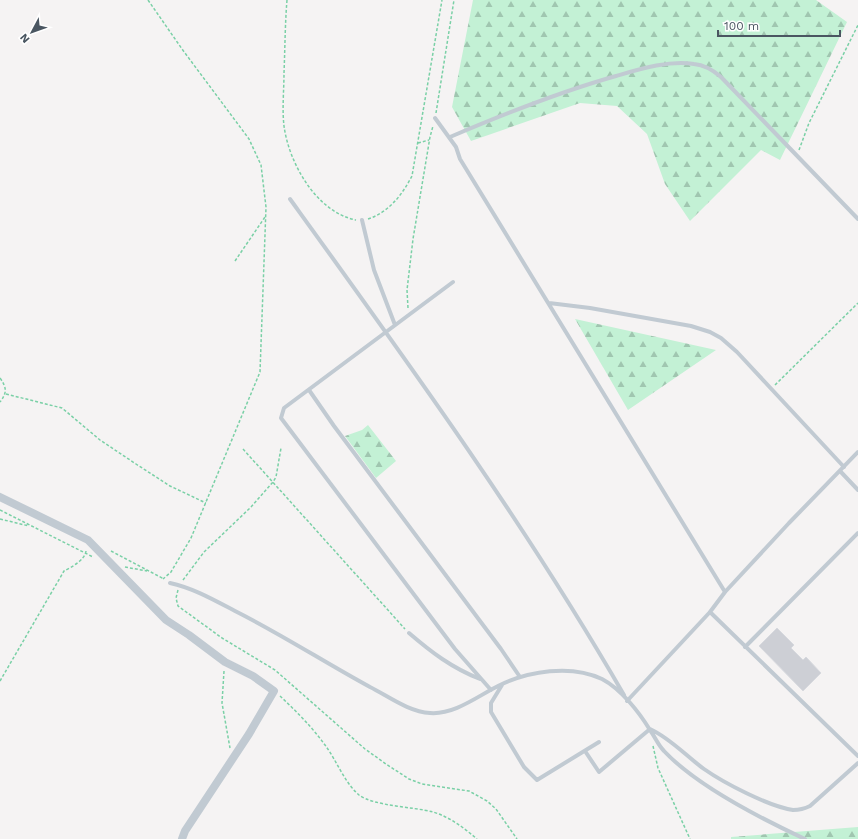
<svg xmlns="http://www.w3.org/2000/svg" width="858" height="839" font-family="'Work Sans',sans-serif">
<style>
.forest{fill:url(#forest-firs)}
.building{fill:#cdcfd5;stroke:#d7d9de}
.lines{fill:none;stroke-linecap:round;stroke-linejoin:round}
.path{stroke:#7ad0a6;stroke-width:1.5;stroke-dasharray:3 2;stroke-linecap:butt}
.service{stroke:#c1cad2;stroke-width:4}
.minor{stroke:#c1cad2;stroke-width:8}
</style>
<defs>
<pattern id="forest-firs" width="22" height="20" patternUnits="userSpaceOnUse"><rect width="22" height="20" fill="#c3f1d5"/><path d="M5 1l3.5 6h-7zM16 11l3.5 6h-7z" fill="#a0c6b0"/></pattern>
</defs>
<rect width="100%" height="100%" fill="#f5f3f3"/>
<path class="forest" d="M473 0H816L847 22 780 160 761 150 690 221 665 184 647 134 617 106 580 103 471 141 452 107Z
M575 319 716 350 628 410Z
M368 425 396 461 376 478 345 436 362 430Z
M858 827V839H731V837Z"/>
<path class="building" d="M777 628 794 645 791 648 803 660 806 657 821 673 803 691 759 646Z"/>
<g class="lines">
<path class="path" d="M148 0 182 49 249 139 261 165 266 207 260 372 191 538 171 572 163 579
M287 0C285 24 285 49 284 73 284 90 282 109 284 126 289 163 316 212 356 220
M436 113 454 0
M418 143 429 140
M799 150 809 123 858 25
M368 219C389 212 402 195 412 176L442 0
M235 261 265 217
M408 308 407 290 413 239 430 137 433 126
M0 378C7 388 7 393 0 402
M775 385 858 303
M6 394 62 408 100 440 136 464 170 486 206 503
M243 449 405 629
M0 510 93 557
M0 519 29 526
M111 551 164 579
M125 567 147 571
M183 580 204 552 251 507 273 482 276 477 281 448
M178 590 176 598 178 606 222 638 275 670 365 749 386 764 409 779 422 784 469 791 487 801 496 809 517 839
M224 671 222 703 230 748
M0 681 64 571C72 567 85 560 86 551
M280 696C296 711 312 727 325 745 337 761 344 782 359 795 373 806 415 807 433 812 450 817 464 828 477 839
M653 746 658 768 690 839"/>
<path class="service" d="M435 118 456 147 460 159 725 592
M450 137C504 114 559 92 616 76 640 69 669 60 694 64 705 65 713 70 721 77L858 219
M290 199C407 361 524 522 624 695
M362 220 374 270 395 325
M453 282 284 408 281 418 455 649 491 690
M549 303 590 308 691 326 710 332 721 338 737 352 844 467
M309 390 334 426 501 649 520 677
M840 471 858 490
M170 583C193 588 214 600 235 611 281 634 324 662 370 687 388 696 409 712 430 713 454 715 478 696 498 686 528 671 571 664 602 679 621 689 639 712 650 730 655 737 658 745 664 751 696 785 762 819 805 839
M710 612 858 756
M409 633C431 652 452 668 480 679
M745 647 858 533
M502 685 491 703V712L524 767 537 780 599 742
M627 701 710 612 725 592 789 523 858 452
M585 751 599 772 650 729C670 738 686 756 704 769 724 783 768 806 793 810 799 810 804 809 810 806L858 763"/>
<path class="minor" d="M0 497 88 540 166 620 189 635 225 662 253 676 274 691 249 734 185 831 182 839"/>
</g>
<g transform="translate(32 32) rotate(229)" stroke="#ffffff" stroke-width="3" paint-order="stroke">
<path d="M0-3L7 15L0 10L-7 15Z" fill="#4a5661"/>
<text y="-6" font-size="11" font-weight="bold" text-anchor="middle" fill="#4a5661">N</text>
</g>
<path d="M718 30v6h122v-6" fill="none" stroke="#4a5661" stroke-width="2"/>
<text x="724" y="30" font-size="12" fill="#4a5661" stroke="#ffffff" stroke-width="3" paint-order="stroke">100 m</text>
</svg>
